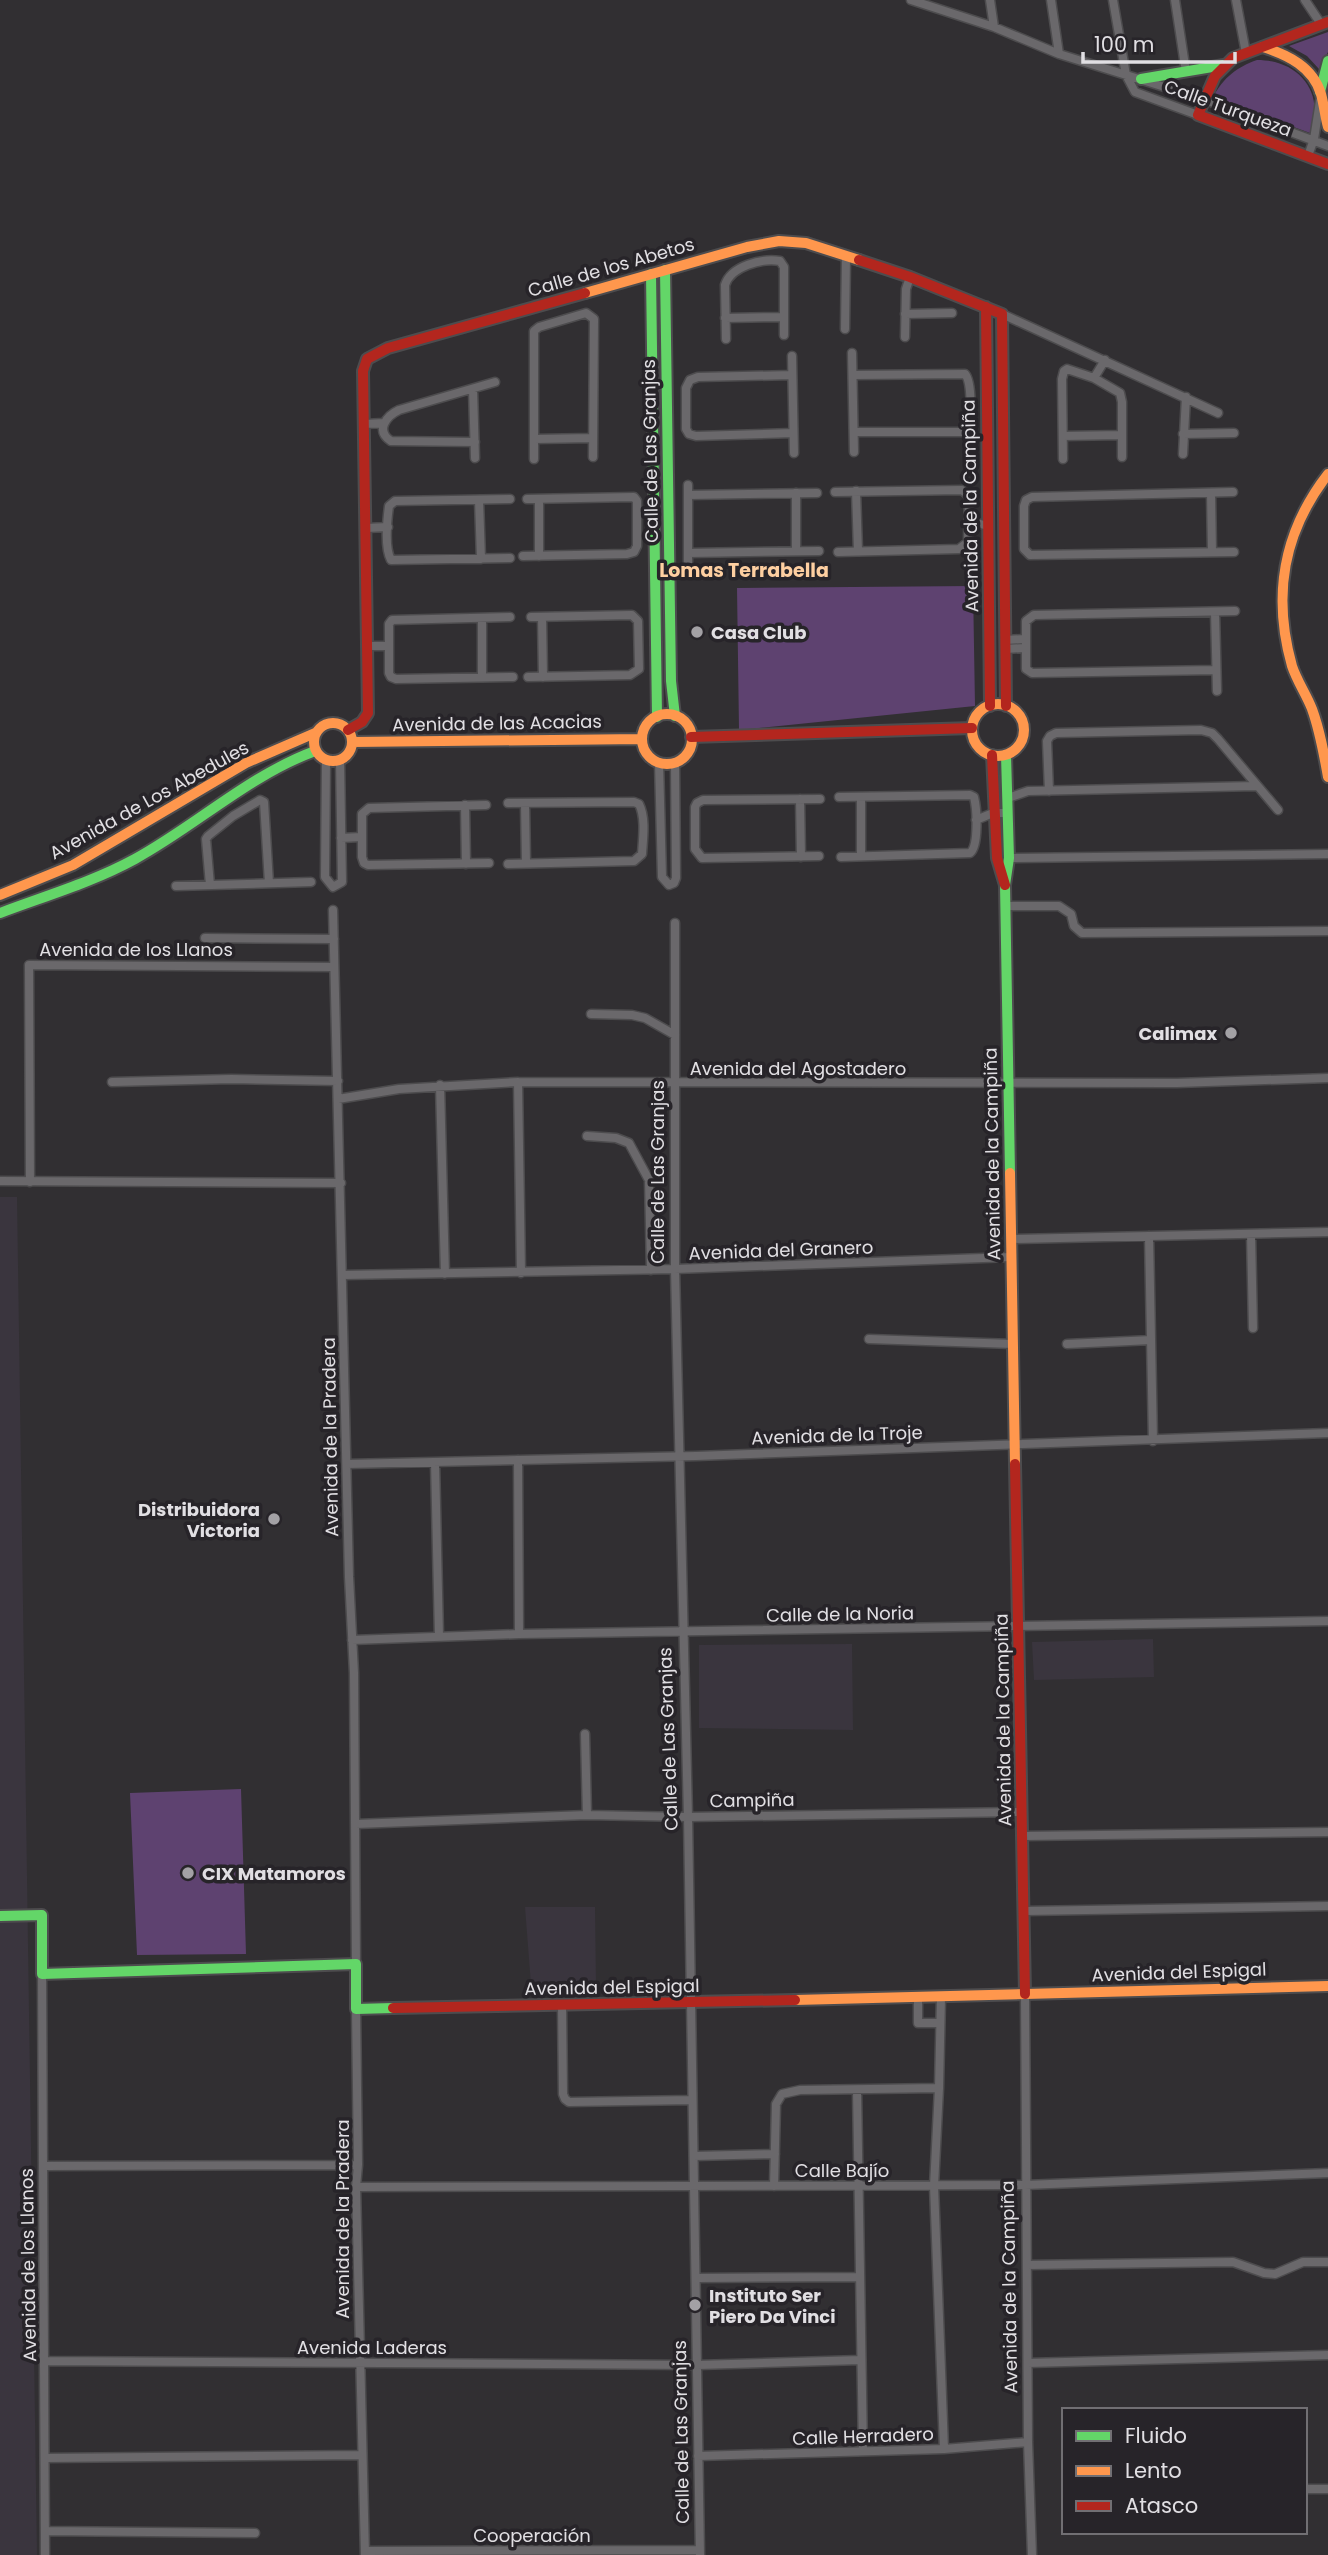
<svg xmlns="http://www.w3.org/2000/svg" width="1328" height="2555" font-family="Poppins,sans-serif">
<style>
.built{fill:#3a353e}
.green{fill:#5e4270}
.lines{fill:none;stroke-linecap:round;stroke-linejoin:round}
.street-casing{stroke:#4d4c4e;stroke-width:11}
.fast-casing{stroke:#4d4c4e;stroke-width:14}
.slow-casing{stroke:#4d4c4e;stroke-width:14}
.jam-casing{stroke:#4d4c4e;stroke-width:14}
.street{stroke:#6a686b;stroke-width:8}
.fast{stroke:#63d668;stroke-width:10}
.slow{stroke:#ff974d;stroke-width:10}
.jam{stroke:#b3261e;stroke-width:10}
.poi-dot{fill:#a3a1a5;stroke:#272429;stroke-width:2.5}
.labels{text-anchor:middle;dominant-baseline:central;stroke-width:7;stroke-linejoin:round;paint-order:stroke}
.street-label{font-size:18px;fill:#e1dfe3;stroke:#272429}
.poi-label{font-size:18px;font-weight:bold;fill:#e1dfe3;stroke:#272429;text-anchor:start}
.neighbourhood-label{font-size:19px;font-weight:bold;fill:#fecfa1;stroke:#272429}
</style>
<rect width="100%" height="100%" fill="#312f32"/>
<path class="built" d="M0 1197H17L37 2555H0Z
M1153 1639 1154 1677 1034 1680 1032 1642Z
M852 1644 853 1730 699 1728V1645Z
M525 1907H595L596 1985H531Z"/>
<path class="green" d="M1328 32V52L1319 69 1307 56 1289 46Z
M1257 60C1299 60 1326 93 1310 133L1213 97C1224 77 1237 67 1257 60Z
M973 586 975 706 739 730 737 588Z
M241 1789 246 1954 137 1955 130 1793Z"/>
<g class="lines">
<defs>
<path id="street" d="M911 0 994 27 1059 54 1203 99 1328 146
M990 0 994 27
M1051 0 1059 54
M1113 0 1126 75 1135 92 1198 115
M1175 0 1186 72
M1236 0 1246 53
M1305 0 1321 24
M1308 156 1314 139 1320 101
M905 314 952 313
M1002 314 1218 413
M725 318 784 317
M845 329 846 257
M905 337 906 289 910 277
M726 339 725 285C731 266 762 258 780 261L784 267V335
M852 353 854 452
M792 356 794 453
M792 375 698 377 690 380 686 388V429L689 434 696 436 793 433
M853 375 965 374C972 382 972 420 967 430L961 432H854
M1094 378 1105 360
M473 389 475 458
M364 424 384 423
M1183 434 1234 433
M1063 436 1122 435
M534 439 593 438
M475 442 391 441C375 431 386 416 399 410L495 382
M1183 454 1186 397
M534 459V331L539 327 586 313 594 319 593 457
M1063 459 1062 379 1064 371 1067 369 1094 378 1120 393 1122 402V457
M688 485V564
M856 491 858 551
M835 492 962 490 969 496 968 542 959 549 838 552
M1233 492 1032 497 1026 500 1024 506V549L1030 555 1234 552
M796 493V551
M1211 493 1212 552
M688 495 817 493
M510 499 395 501 389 506C387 521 384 547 391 560L510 558
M479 500 481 559
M969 521 988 526
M366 528 388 527
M688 553 819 551
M523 556 627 554 634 552 637 546V501L634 497 527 499
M539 556V499
M1215 612 1217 691
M510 617 392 620 389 624V673L391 677 396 679 513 677
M542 617 543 677
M1005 640 1025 639
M368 646H389
M1005 649 1025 648
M1216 670 1032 673 1026 669V621L1034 615 1235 611
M482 677V618
M528 677 630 675 639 669 638 621 632 615 531 617
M326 760 325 877 333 887 342 882 340 760
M659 763 662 877 669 885 674 883 676 878 675 763
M1049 791 1047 741 1050 736 1056 733 1201 730 1212 733 1218 739 1278 810
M839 797 970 795 974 797C977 809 979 846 970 853L841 857
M861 797V856
M1008 798 1028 791 1256 786
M800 799 801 857
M508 803 634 802 639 804C646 818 643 838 642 854L634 861 508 864
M525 803 526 863
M465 805 466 864
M486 805 369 808 362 814V857L364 863 368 865 489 863
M976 820 993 813H1008
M341 838 361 837
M819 856 702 858 695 849V807L697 803 703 800 820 799
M1009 858 1328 854
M210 885 206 839 208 836 233 816 260 800 264 802 269 883
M176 886 311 882
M1006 906H1059L1071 914 1074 926 1082 933 1328 931
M333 910 349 1577 354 1673 356 1964
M675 923V1269L688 1817 700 2555
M205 938 334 939
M591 1014 632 1015 645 1018 675 1035
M112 1082 231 1079 338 1081
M518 1082 521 1273
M440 1085 445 1274
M338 1099 399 1089 518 1082 1177 1083 1328 1078
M587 1136 616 1138 629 1143 649 1180 651 1270
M0 1181 341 1183
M30 1182 29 965 334 967
M1251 1234 1253 1328
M1149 1236 1153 1441
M1011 1239 1328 1232
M343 1275 675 1269 1011 1257
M869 1339 1013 1344
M1067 1344 1151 1340
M518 1460 519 1634
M435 1462 439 1636
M347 1464 696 1456 1328 1433
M352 1640 519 1634 1328 1621
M585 1734 587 1815
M356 1824 587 1815 688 1817 1022 1812
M1023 1836 1328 1832
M1025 1911 1328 1906
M42 1974 45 2555
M1025 1994 1028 2442 1032 2555
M918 1997V2023H940
M562 2006 563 2094 565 2099 569 2102 692 2100
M356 2009 358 2165 356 2187 365 2555
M939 2088 941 1997
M857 2090 863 2451
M694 2156 775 2154
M43 2166 358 2165
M774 2186 776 2104 782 2094 800 2090 939 2088 934 2186 944 2449
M356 2187 1025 2185 1328 2173
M1027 2265 1233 2262 1264 2273 1275 2274 1303 2262H1328
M697 2278 859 2277
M45 2361 698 2365 860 2360
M1028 2363 1328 2355
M698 2456 944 2449 1028 2442
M45 2458 362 2455
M1305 2489H1328
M45 2531 255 2533
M365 2551 700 2550"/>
<path id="fast" d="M1141 79 1224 65
M1320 92 1328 61
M665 270 671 681 675 716
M651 274 657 717
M1006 755 1009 858 1005 885 1010 1173
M0 913C45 896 93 882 135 859 197 825 248 776 315 751
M0 1916 42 1915V1974L356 1964V2009L393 2008"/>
<path id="slow" d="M1263 47C1288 55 1313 67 1321 94 1324 105 1325 116 1328 127
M585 293 747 247 779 241 806 243 859 260
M1328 474C1283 532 1272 595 1292 666 1297 681 1306 694 1312 709 1320 731 1324 754 1328 777
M972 730a26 26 0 1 1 52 0a26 26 0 1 1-52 0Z
M642 739a25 25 0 1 1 50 0a25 25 0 1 1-50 0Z
M314 742a19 19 0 1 1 38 0a19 19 0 1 1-38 0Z
M352 742 642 739
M0 895 73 865 246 763 315 733
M1010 1173 1015 1464
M795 2000 1328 1986"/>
<path id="jam" d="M1328 22 1233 58 1215 76 1198 115 1328 164
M859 260 910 277 1002 314 1006 706
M986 307 990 706
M348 730 362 722 368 713 363 371 367 359 388 348 585 293
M691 737 972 728
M992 755 997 858 1005 885
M1015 1464 1025 1994
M393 2008 795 2000"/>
</defs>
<use href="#street" class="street-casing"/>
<use href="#fast" class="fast-casing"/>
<use href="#slow" class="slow-casing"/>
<use href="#jam" class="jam-casing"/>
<use href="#street" class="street"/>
<use href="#fast" class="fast"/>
<use href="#slow" class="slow"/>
<use href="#jam" class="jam"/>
</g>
<g class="poi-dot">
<circle cx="697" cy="632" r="7"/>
<circle cx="1231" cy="1033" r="7"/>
<circle cx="274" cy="1519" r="7"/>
<circle cx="188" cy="1873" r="7"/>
<circle cx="695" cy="2305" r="7"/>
</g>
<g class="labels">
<g class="street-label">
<text transform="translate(1228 108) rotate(20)">Calle Turqueza</text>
<text transform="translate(611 267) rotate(-16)">Calle de los Abetos</text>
<text transform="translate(650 451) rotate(-91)">Calle de Las Granjas</text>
<text transform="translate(970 506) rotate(-91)">Avenida de la Campiña</text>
<text transform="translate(497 723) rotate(-1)">Avenida de las Acacias</text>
<text transform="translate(149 800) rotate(-29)">Avenida de Los Abedules</text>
<text x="136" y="949">Avenida de los Llanos</text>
<text x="798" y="1068">Avenida del Agostadero</text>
<text transform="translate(992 1154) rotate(-91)">Avenida de la Campiña</text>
<text transform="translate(657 1172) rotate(-90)">Calle de Las Granjas</text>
<text transform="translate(781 1250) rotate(-2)">Avenida del Granero</text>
<text transform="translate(837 1435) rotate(-2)">Avenida de la Troje</text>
<text transform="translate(330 1437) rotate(-91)">Avenida de la Pradera</text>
<text transform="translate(840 1614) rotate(-1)">Calle de la Noria</text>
<text transform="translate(1003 1720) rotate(-91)">Avenida de la Campiña</text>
<text transform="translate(668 1739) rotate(-92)">Calle de Las Granjas</text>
<text transform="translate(752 1800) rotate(-1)">Campiña</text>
<text transform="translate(1179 1972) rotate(-2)">Avenida del Espigal</text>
<text transform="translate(612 1987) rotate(-1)">Avenida del Espigal</text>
<text x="842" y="2170">Calle Bajío</text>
<text transform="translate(342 2219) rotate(-90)">Avenida de la Pradera</text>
<text transform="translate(28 2265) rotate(-91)">Avenida de los Llanos</text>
<text transform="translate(1009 2287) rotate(-91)">Avenida de la Campiña</text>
<text x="372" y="2347">Avenida Laderas</text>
<text transform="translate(681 2432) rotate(-91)">Calle de Las Granjas</text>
<text transform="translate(863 2436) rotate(-2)">Calle Herradero</text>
<text x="532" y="2535">Cooperación</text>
</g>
<g class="poi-label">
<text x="711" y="632">Casa Club</text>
<text x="1217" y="1033" text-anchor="end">Calimax</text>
<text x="260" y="1509" text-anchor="end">Distribuidora<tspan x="260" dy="21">Victoria</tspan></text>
<text x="202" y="1873">CIX Matamoros</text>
<text x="709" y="2295">Instituto Ser<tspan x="709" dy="21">Piero Da Vinci</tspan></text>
</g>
<g class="neighbourhood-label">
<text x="744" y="570">Lomas Terrabella</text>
</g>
</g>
<rect x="1062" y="2408" width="245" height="126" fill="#272429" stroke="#716f73" stroke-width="2"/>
<rect x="1076" y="2431" width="35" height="10" fill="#63d668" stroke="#716f73" stroke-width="2"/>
<text x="1125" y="2443" font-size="21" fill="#e1dfe3">Fluido</text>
<rect x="1076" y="2466" width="35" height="10" fill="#ff974d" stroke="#716f73" stroke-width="2"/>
<text x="1125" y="2478" font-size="21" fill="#e1dfe3">Lento</text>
<rect x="1076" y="2501" width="35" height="10" fill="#b3261e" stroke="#716f73" stroke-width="2"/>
<text x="1125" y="2513" font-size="21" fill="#e1dfe3">Atasco</text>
<path d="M1083 52v10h152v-10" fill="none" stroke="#e1dfe3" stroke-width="3.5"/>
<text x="1094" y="52" font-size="21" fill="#e1dfe3" stroke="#272429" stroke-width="5" paint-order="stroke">100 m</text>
</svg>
